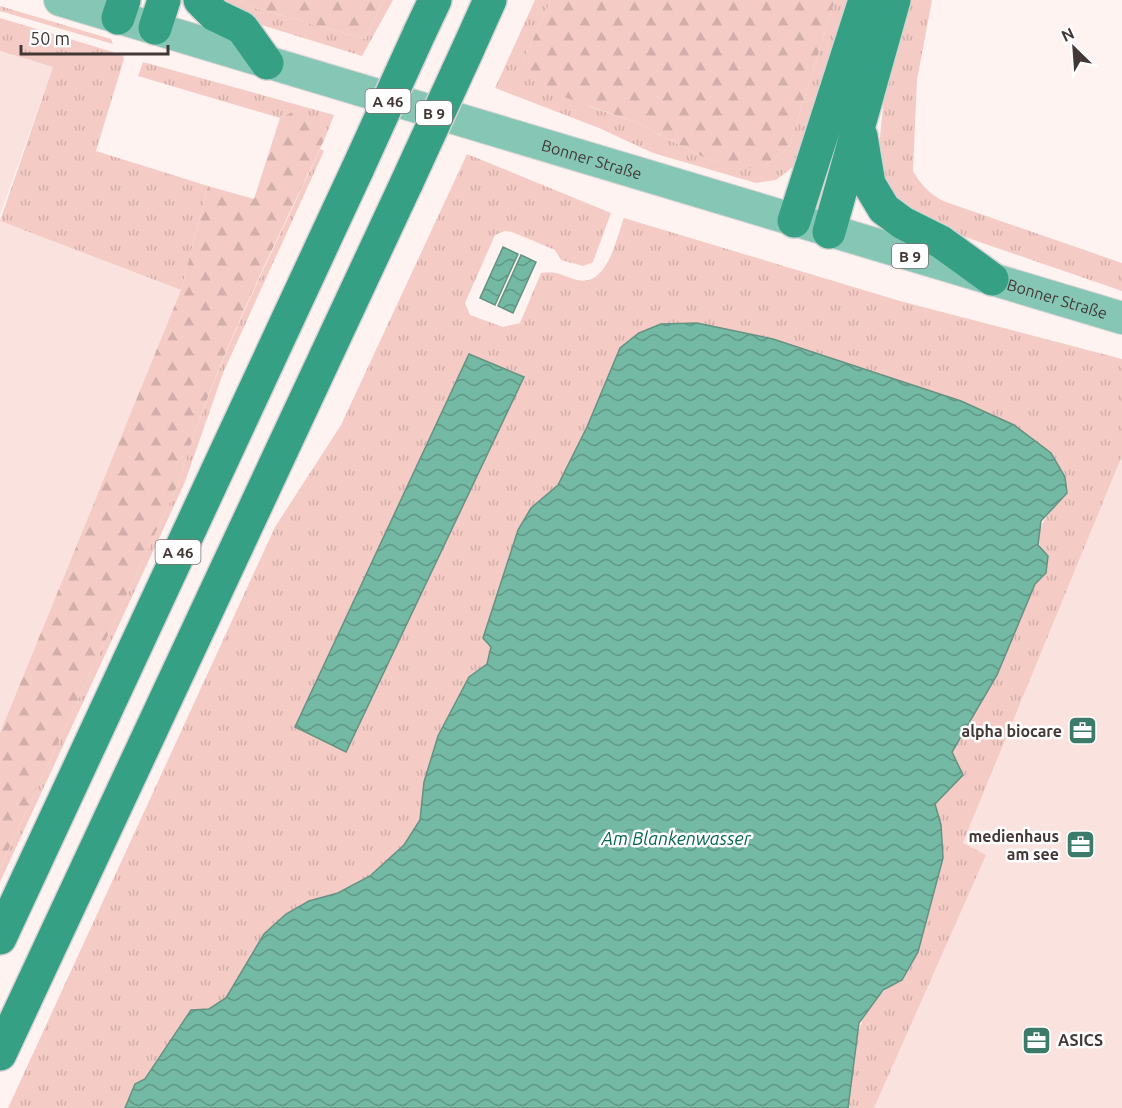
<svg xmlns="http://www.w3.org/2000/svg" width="1122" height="1108" font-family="Ubuntu,sans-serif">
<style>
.built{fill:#fae2df}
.grass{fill:url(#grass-tufts);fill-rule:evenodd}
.forest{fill:url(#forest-firs)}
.water{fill:url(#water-waves);stroke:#659282;stroke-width:1.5}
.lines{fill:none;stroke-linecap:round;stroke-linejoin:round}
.major-casing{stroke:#d6d3d3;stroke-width:34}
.highway-casing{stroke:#d6d3d3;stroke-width:36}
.major{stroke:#86c6b5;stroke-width:32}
.highway{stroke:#36a084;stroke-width:33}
.highway-bridge-casing{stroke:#d6d3d3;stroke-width:36;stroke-linecap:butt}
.highway-bridge{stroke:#36a084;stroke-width:33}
.labels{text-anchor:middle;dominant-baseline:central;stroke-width:5;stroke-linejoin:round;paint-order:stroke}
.shield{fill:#fff;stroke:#7c7472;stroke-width:1.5}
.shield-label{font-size:15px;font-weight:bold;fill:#443836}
.street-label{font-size:16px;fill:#443836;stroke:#fff}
.poi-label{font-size:16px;font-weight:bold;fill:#443836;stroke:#fff;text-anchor:end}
.water-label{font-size:18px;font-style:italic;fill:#096753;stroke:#fff}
</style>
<defs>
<pattern id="grass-tufts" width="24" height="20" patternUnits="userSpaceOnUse" patternTransform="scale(1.5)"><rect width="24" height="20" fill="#f4cbc5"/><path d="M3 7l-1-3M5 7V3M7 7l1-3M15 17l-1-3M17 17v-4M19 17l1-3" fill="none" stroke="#d2afaa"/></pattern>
<pattern id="forest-firs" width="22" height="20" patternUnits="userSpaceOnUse" patternTransform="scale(1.5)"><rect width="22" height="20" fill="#f4cbc5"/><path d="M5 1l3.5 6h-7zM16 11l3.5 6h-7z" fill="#d2afaa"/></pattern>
<pattern id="water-waves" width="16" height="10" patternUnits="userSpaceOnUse" patternTransform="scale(1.5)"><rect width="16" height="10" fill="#73b9a3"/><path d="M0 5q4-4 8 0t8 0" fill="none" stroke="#609786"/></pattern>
</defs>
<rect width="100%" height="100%" fill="#fff3f1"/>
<path class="built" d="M0 51 53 67 0 215Z
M0 221 181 290 0 733Z
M1122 456V1108H874L985 855 963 844Z"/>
<path class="grass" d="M212 0H239L251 7 366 39 383 0H393L362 56 235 17Z
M535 0H551L522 63 591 107 635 122 709 160 751 167 769 163 789 147 835 0H850L804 145 794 166 776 180 756 183 653 153 599 128 495 88Z
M908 0H932L917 80 913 171C921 185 929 193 943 201L1122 263V291L916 220 885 185 879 147 885 88Z
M0 6 111 39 113 44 0 11Z
M0 18 123 55 124 59 96 151 208 186 181 290 0 221 53 67 0 51Z
M143 62 334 115 325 138 303 114 294 111 280 118 138 76Z
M320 149 324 151 223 373 185 482 0 882V868L179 482C213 366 270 258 320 149Z
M467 154 611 213 593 262 583 266 561 260 555 250 512 232 505 231 495 235 465 303 470 315 503 327 520 323 541 273C556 270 563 276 577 280 608 287 616 238 624 218L900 301 1122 359V456L963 843 986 855 874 1108H848C855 1055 849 1007 902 979L941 825 935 804 963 775 952 752 997 675 1035 584 1046 573C1033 529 1037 526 1067 493 1062 481 1058 460 1048 451 1001 409 937 393 878 374 806 350 738 322 661 324L587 427 558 485 531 508 487 664 469 677 424 782 420 820 404 845 370 876 338 893 309 901 286 914 264 934 226 998 209 1009 191 1010 145 1079 135 1084 125 1108H8L275 527 341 425ZM469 354 524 377 345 751 295 726Z"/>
<path class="forest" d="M239 0H383L366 39 251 7Z
M551 0H835L789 147 769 163 751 168 709 160 635 122 541 89 522 63Z
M294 111 304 114 325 138C272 251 214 363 179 482L0 868V733L181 290 208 186 254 199 280 118Z"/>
<path class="water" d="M503 247 518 254 495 305 480 298Z
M521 255 536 262 513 313 498 306Z
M697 323 773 339 961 401 1014 425 1051 453 1065 477 1067 493 1041 521 1038 545 1048 556 1046 573 1035 584 997 675 952 752 963 775 935 804 941 825 943 858 918 952 902 980 883 990 859 1023 848 1108H125L135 1084 145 1079 191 1010 209 1009 226 998 264 934 286 914 309 901 338 893 370 876 404 845 420 820 424 782 438 736 469 677 487 664 491 647 483 638 518 530 531 508 558 485 587 427 620 348 639 333 661 324Z
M469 354 524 377 346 752 295 727Z"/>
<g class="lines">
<defs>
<g id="major">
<path id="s1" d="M60 0 1122 318"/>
</g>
<path id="highway" d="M200 0 215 15 242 28 267 63
M118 18 124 0
M155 28 164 0
M419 34 435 0
M468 49 490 0
M861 136 869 184 884 209 903 223 941 242 992 279
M794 221 865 0
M829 232 894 0
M0 938 358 168
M0 1054 407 182"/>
</defs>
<use href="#major" class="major-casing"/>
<use href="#highway" class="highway-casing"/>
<use href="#major" class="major"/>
<use href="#highway" class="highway"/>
<defs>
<path id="highway-bridge" d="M358 168 419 34
M407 182 468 49"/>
</defs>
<use href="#highway-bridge" class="highway-bridge-casing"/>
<use href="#highway-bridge" class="highway-bridge"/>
</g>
<defs>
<symbol id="office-square" viewBox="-11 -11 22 22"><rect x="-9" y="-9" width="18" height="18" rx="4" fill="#3c7b69" stroke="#fff"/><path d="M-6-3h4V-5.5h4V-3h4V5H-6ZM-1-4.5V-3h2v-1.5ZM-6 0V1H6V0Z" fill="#fff"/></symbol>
</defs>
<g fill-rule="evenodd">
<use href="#office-square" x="1066" y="714" width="33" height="33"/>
<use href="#office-square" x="1064" y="828" width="33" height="33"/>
<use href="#office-square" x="1020" y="1024" width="33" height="33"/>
</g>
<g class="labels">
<g class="shield">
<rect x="365.5" y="89" width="45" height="24" rx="4.5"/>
<rect x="416" y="101" width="36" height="24" rx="4.5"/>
<rect x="892" y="244" width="36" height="24" rx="4.5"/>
<rect x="155.5" y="540" width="45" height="24" rx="4.5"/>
</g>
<g class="shield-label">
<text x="388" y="101">A 46</text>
<text x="434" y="113">B 9</text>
<text x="910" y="256">B 9</text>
<text x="178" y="552">A 46</text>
</g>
<g class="street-label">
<text stroke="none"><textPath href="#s1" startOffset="555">Bonner Straße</textPath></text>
<text stroke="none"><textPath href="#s1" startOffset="1041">Bonner Straße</textPath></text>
</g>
<g class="poi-label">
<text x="1062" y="731">alpha biocare</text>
<text x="1059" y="836">medienhaus<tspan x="1059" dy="18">am see</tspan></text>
<text x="1058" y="1040" text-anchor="start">ASICS</text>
</g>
<g class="water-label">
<text x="676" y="838">Am Blankenwasser</text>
</g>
</g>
<g transform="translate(1074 48) rotate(335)" stroke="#ffffff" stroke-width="4.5" paint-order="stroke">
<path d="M0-4.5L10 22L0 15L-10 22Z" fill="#443836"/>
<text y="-9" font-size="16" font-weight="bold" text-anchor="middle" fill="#443836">N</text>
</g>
<path d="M21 45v9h147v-9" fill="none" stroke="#443836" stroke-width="3"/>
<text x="30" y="45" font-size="18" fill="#443836" stroke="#ffffff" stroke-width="4.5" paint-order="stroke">50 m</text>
</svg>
